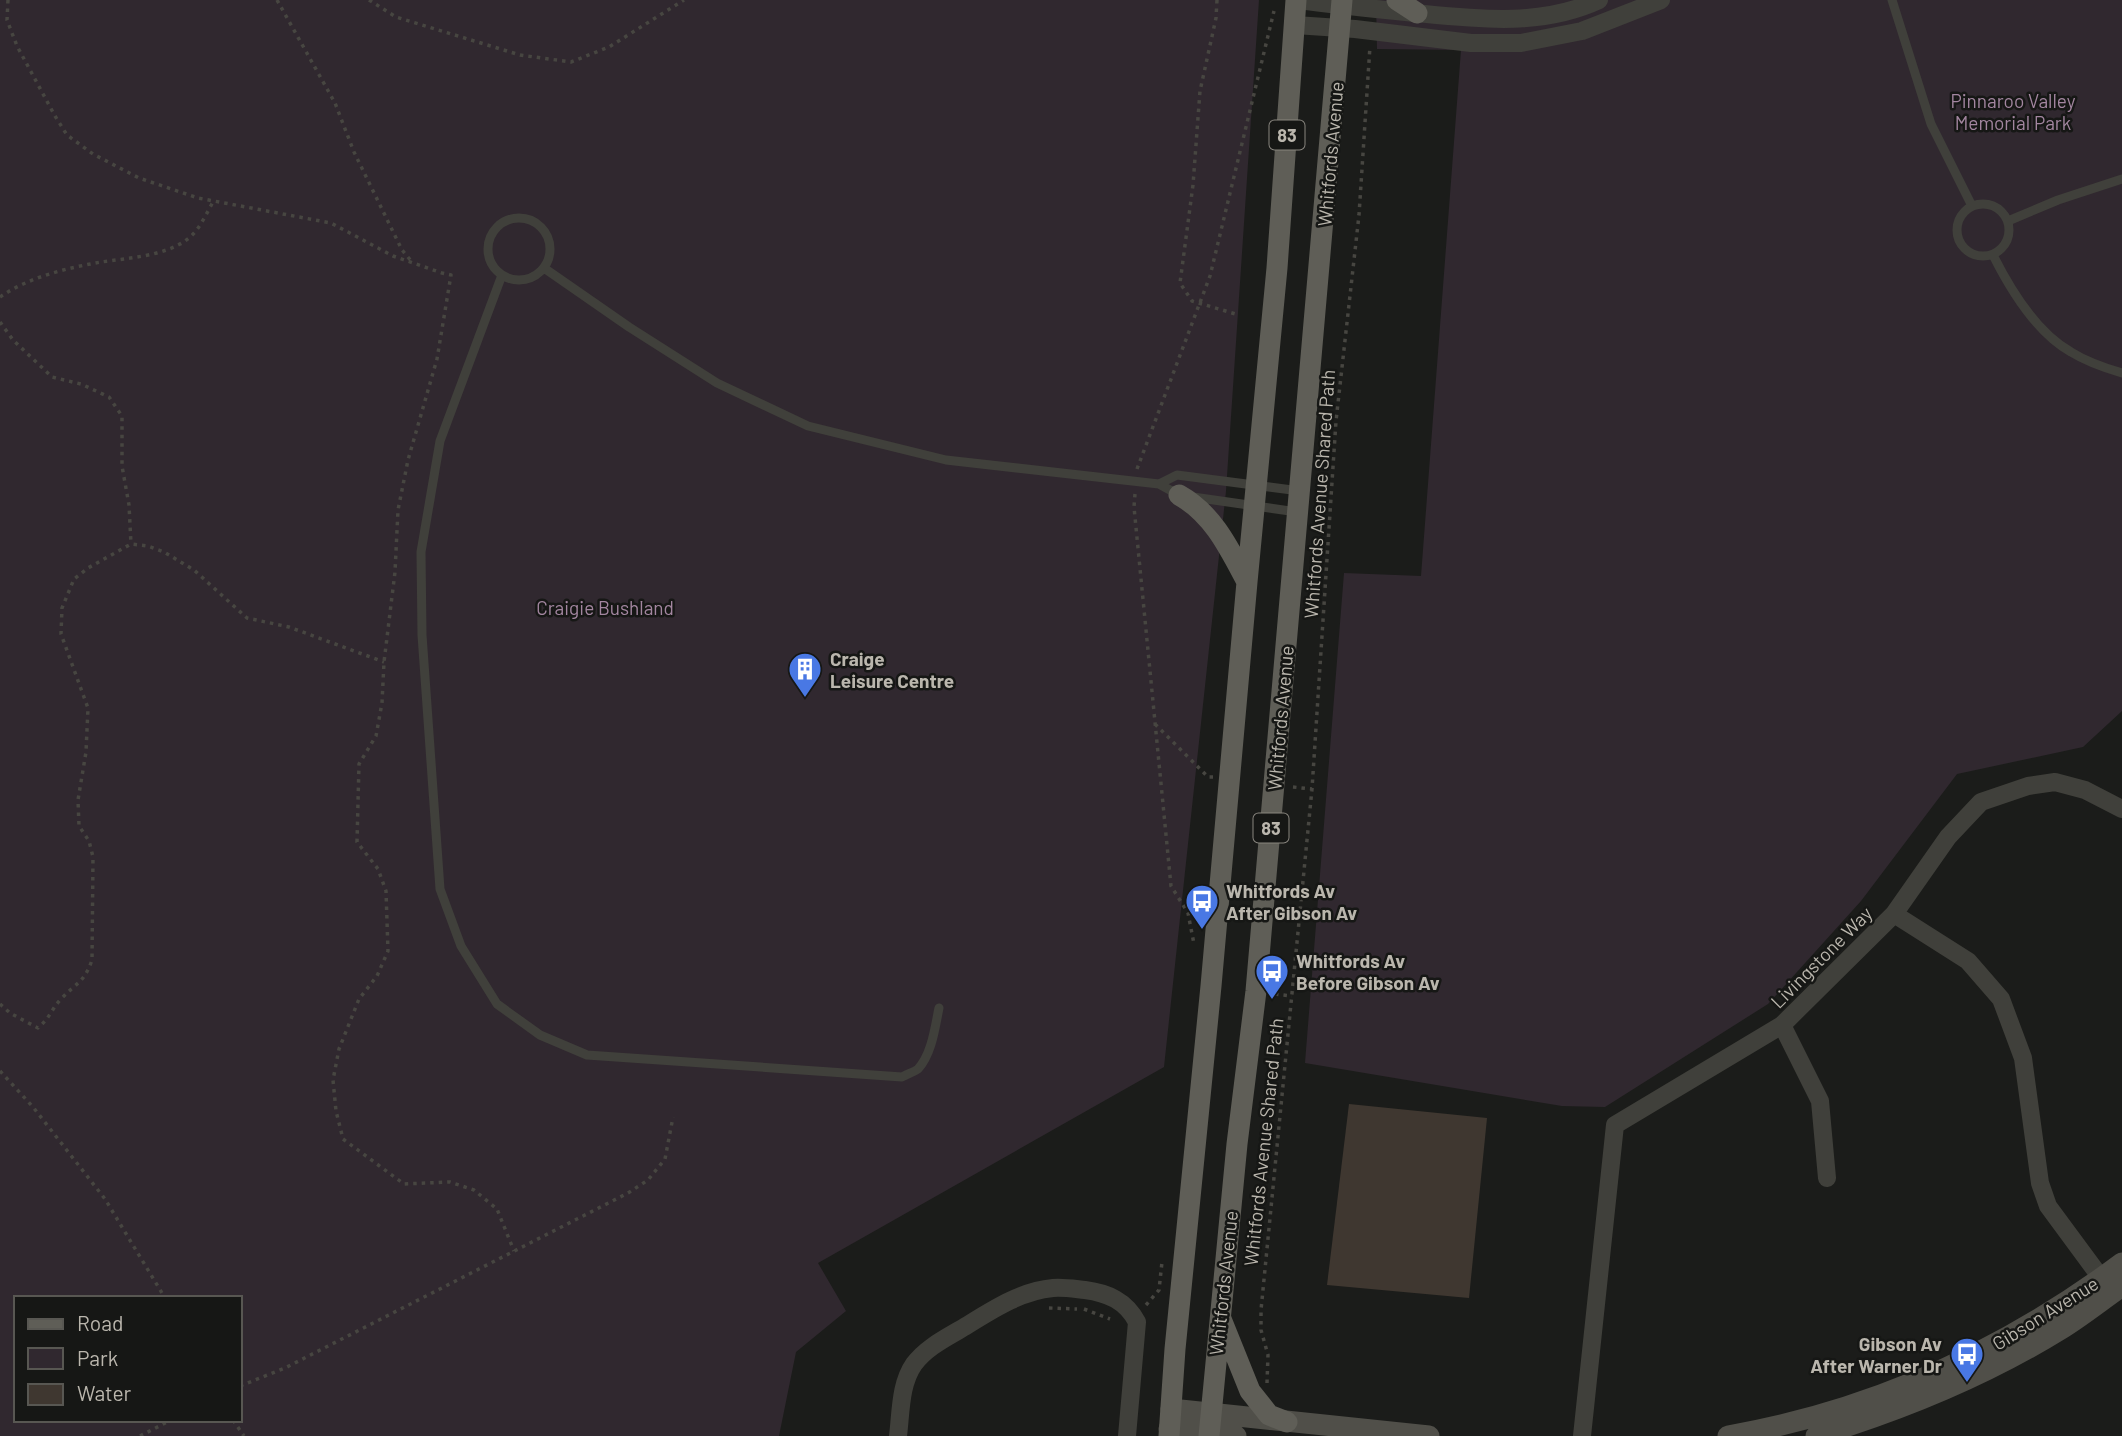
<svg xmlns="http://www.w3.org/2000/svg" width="2122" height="1436" font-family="Barlow,sans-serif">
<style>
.green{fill:#30282f;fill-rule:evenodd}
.water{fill:#3f3730}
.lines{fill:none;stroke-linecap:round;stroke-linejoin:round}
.path{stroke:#474641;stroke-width:3.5;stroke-dasharray:3.5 5;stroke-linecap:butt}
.service{stroke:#40403b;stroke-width:9}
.minor{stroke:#40403b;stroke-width:18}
.secondary{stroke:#504f49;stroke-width:21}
.primary{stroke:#5f5e57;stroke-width:21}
.labels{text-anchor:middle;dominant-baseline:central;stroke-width:5;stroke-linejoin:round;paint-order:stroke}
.shield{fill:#161715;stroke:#89867f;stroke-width:2}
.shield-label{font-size:18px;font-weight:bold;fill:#bab6ad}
.park-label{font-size:19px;fill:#a386a0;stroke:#161715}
.street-label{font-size:19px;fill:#bab6ad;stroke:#161715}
.poi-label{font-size:19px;font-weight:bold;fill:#bab6ad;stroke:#161715;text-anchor:start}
</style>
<rect width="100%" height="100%" fill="#1b1c1a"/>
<path class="green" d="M0 0H1259L1226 491 1164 1067 818 1263 846 1311 796 1352 779 1436H0ZM16 1298H240V1420H16Z
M1376 0H2122V711L2083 747 1957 774 1861 901 1768 1004 1605 1107 1562 1106 1305 1063 1344 573 1421 576 1461 50 1377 49Z"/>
<path class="water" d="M1349 1104 1487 1118 1469 1298 1327 1285Z"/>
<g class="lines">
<path class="path" d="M8 0 7 20 17 46 55 116 67 135 93 154 139 178 198 198 331 223 393 256 442 273 451 275 437 359 408 460 398 510 395 572 384 662 382 703 376 736 359 764 357 842 378 869 386 891 388 951 377 976 359 999 339 1049 333 1080 336 1111 343 1139 404 1184 450 1182 474 1190 497 1209 514 1251
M277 0 335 103 354 152 402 250 412 262
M369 0 396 17 520 55 571 62 609 47 684 0
M1217 0 1216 18 1200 91 1193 185 1180 283 1192 301 1239 315
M0 297C29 277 67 268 101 262 128 258 167 256 189 238 200 229 206 214 213 202
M0 322 13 340 52 377 81 384 109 397 122 416V466L129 505 131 544
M1137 469 1210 276 1274 11
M1135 494 1134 507 1171 886 1188 913 1194 944
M1155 724 1208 777H1213
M1293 787 1312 789
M1275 994 1292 996
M0 1004 10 1013 38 1028C50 1018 52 1008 62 998 77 982 84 983 92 960L93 857 89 841 79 826 78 800 86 752 88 708 61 634 62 608 74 579 88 568 131 544 148 546 164 552 194 570 247 618 289 627 384 662
M0 1071 33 1107 105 1199 165 1298
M1146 1305 1159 1290 1162 1262
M1049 1308 1077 1309
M1084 1309 1110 1319
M1267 1383 1268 1355 1261 1330V1310L1312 789 1336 421 1359 215 1370 46
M240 1386 285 1368 628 1193 648 1180 665 1159 673 1117
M233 1420 244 1436
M140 1436 171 1420"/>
<path class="service" d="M1892 0 1931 124 1972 206
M1957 230a26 26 0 1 1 52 0a26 26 0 1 1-52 0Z
M488 249a31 31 0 1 1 62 0a31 31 0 1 1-62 0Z
M2008 221 2058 200 2122 179
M1993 255C2010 289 2037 333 2071 352 2087 362 2105 368 2122 373
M544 268 629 327 717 383 808 426 946 460 1159 484 1179 495 1297 512
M502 275 440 441 421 552 422 635 440 889 461 946 497 1004 540 1035 587 1055 902 1077C907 1074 914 1072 918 1069 932 1054 935 1027 939 1008
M1159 484 1177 475 1300 491"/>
<path class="minor" d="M1298 0C1337 5 1376 9 1415 13 1477 19 1541 27 1599 0
M1295 25 1355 29 1471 43H1521L1582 31 1661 0
M1894 914 1948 837 1981 802 2028 786 2055 782 2085 790 2122 809
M1782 1025 1820 1101 1827 1178
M898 1436C901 1412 900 1384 914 1364 926 1348 944 1339 961 1329 989 1312 1019 1291 1053 1288 1063 1287 1075 1289 1085 1290 1108 1293 1126 1301 1137 1322L1127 1436
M1582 1436 1615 1125 1782 1025 1894 914 1968 961 2001 999 2023 1058 2040 1183 2048 1206 2107 1286"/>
<path class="secondary" d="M1171 1409 1429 1436
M1169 1429 1236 1436
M1728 1436C1872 1411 2005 1350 2122 1263
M1816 1436C1902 1410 1985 1376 2061 1329 2082 1316 2102 1300 2122 1286"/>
<path class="primary" d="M1397 0 1417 13
M1179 495C1213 514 1229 548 1247 582
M1221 1319 1250 1391 1269 1415 1287 1422
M1169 1436 1175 1349 1211 986 1247 582 1277 268 1296 0
M1209 1436 1237 1144 1256 991 1342 0"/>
</g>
<defs>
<symbol id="building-pin" viewBox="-11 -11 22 30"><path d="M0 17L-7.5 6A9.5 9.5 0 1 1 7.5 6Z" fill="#4978e4" stroke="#161715"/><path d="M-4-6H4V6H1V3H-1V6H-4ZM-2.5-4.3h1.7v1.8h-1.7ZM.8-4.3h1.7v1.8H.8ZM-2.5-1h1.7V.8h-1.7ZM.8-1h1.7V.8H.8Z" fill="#fff"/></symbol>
<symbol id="bus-pin" viewBox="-11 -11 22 30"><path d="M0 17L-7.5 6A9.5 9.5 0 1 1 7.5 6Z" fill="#4978e4" stroke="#161715"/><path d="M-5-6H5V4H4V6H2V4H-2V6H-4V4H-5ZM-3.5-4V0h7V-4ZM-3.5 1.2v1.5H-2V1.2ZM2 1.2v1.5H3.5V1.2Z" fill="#fff"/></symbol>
</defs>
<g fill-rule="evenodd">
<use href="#building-pin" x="786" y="650" width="38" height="52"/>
<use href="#bus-pin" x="1183" y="882" width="38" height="52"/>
<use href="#bus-pin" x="1253" y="952" width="38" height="52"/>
<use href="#bus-pin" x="1948" y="1335" width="38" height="52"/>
</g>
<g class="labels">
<g class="shield">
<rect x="1269.5" y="120.5" width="35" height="29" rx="5"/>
<rect x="1253.5" y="813.5" width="35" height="29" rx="5"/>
</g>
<g class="shield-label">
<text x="1287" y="135">83</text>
<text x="1271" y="828">83</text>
</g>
<g class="park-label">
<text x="2013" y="100">Pinnaroo Valley<tspan x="2013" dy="22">Memorial Park</tspan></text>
<text x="605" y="607">Craigie Bushland</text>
</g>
<g class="street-label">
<text transform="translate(1330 154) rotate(-85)">Whitfords Avenue</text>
<text transform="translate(1319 494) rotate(-86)">Whitfords Avenue Shared Path</text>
<text transform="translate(1280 718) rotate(-85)">Whitfords Avenue</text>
<text transform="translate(1821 957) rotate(-45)">Livingstone Way</text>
<text transform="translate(1263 1142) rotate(-84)">Whitfords Avenue Shared Path</text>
<text transform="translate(1223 1283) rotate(-84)">Whitfords Avenue</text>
<text transform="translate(2045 1313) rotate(-32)">Gibson Avenue</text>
</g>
<g class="poi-label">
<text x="830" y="658">Craige<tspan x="830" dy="22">Leisure Centre</tspan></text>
<text x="1226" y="890">Whitfords Av<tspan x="1226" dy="22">After Gibson Av</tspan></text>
<text x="1296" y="960">Whitfords Av<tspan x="1296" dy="22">Before Gibson Av</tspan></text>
<text x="1942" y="1343" text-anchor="end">Gibson Av<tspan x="1942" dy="22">After Warner Dr</tspan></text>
</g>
</g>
<rect x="14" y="1296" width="228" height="126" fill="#161715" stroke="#585752" stroke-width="2"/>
<rect x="28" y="1319" width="35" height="10" fill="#5f5e57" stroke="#585752" stroke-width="2"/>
<text x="77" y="1331" font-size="21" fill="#bab6ad">Road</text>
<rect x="28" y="1348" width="35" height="21" fill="#30282f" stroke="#585752" stroke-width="2"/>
<text x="77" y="1366" font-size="21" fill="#bab6ad">Park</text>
<rect x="28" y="1384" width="35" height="21" fill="#3f3730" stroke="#585752" stroke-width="2"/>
<text x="77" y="1401" font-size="21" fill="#bab6ad">Water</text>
</svg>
